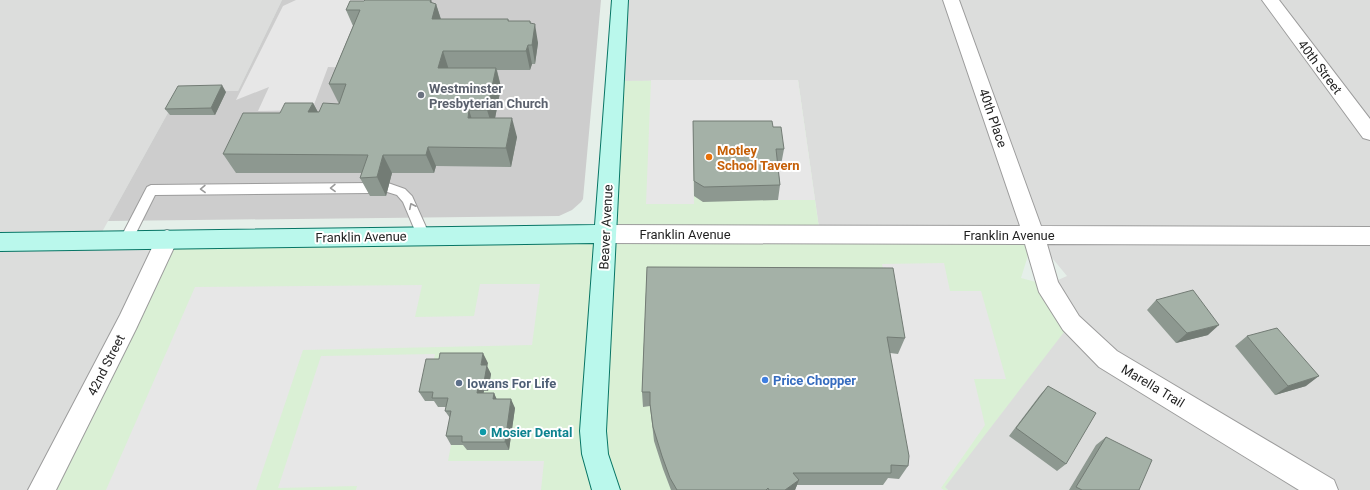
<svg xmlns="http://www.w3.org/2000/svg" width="1370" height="490" font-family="Roboto,sans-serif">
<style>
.residential{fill:#dcdddc}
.commercial{fill:#daf0d5}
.religious{fill:#cdcdcd}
.parking{fill:#e7e7e7}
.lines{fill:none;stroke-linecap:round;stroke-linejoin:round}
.lane-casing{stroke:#9c9c9c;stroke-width:2}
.street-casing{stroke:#9c9c9c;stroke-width:2}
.secondary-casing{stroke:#077565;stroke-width:2}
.lane{fill:#fff;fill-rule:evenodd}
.street{fill:#fff;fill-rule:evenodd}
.secondary{fill:#baf8ec;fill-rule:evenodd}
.wall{fill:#8d9890}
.shaded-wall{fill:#737c75}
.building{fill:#a4b1a7;stroke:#737c75}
.oneway{stroke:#9a9a9a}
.worship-dot{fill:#6b7280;stroke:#fff;stroke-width:1.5}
.food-dot{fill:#e8710a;stroke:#fff;stroke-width:1.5}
.shop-dot{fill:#3f7fe0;stroke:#fff;stroke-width:1.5}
.service-dot{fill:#5c6f8a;stroke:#fff;stroke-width:1.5}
.culture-dot{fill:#0f9aa8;stroke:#fff;stroke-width:1.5}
.labels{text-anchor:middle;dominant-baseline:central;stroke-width:4;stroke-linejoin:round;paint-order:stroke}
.street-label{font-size:13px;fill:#1f1f1f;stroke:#fff}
.worship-label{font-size:13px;font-weight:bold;fill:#5b616d;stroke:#fff;text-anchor:start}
.food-label{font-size:13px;font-weight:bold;fill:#c56008;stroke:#fff;text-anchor:start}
.shop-label{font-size:13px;font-weight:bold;fill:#366cbe;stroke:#fff;text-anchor:start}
.service-label{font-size:13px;font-weight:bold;fill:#4e5e75;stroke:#fff;text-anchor:start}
.culture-label{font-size:13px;font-weight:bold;fill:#0d838f;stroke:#fff;text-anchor:start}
</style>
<rect width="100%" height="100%" fill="#e5efe9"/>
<path class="residential" d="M0 0H282L238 91H180L97 241 167 239 42 490H0Z
M620 0H1370V490H948L944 487 1047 285 1067 276 1034 236 820 235 798 80 614 81Z"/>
<path class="commercial" d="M798 80 820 235 1034 236 1021 278 1047 285 1071 323 945 487 948 490H42L167 239 605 234 614 81Z"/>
<path class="religious" d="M282 0H601L583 199 581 202 572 210 559 216 108 221 180 91H238Z"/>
<path class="parking" d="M296 0H366L353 68 328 67 312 110 258 111 269 87 236 100 283 6Z
M651 80H798L815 200H778L693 137 694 204H646Z
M944 263 950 291H981L1006 379H974L985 425 941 488 944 490H793L789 485H883V477L899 478 881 353H898L882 264Z
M480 284H540L532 345 303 350 256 490H106L195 287 422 285 415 317 474 316Z
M435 354 425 400 439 401 453 407 451 445 448 461H544L541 490H356L357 486 278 488 321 356Z"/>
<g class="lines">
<defs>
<path id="lane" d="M372 183 376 185 378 188 376 191 372 193 155 195 131 243 126 244 121 243 120 239 147 187 151 185Z
M388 183 405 189 412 196 430 236 429 240 424 241 419 240 403 202 397 195 384 191 382 188 384 185Z"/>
<path id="street" d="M943 0H959L1041 226 1370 227V245L1047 244 1058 282 1079 316 1117 351 1334 480 1338 490H1299L1099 367 1063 330 1039 292 1025 244 605 243 597 240 594 234 597 228 605 225 1020 226Z
M1262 0H1279L1370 119V140L1363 138Z
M167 230 175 233 178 239 136 329 56 490H28L120 315 159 233Z"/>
<path id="secondary" d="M612 0H628L606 431 608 454 620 490H592L582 454 580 431 594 243 0 251V233L595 225Z"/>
</defs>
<use href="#lane" class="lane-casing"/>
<use href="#street" class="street-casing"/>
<use href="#secondary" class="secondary-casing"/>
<use href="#lane" class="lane"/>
<use href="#street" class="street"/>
<use href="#secondary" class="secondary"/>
</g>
<path class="wall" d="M431 0 432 3 436 4 441 19H508L509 21H530L538 43 535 64H532L530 70H497L501 87 495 118 517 137 511 167 436 166 434 173H392L386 196H370L360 178 362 173H236L223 154 280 113 313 103 318 112 339 104 329 84 353 26 346 10Z
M226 92 215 115H170L165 109Z
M693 121 773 127 784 149 781 165H778L780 185 778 200 703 202 694 196Z
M647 267 905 338 898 354 890 353 908 466 899 479 888 478 883 485H797L795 490H671L663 469 654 441 650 406 643 407 642 392Z
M1156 300 1208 335 1176 343 1147 310Z
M1247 336 1306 386 1275 395 1235 346Z
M488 363 487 366 491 374 488 391H484L483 393H494L496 399 515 408 509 450H467L463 445H451L446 436 450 418 445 411 446 407H438L434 401H425L419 392Z
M1048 386 1066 464 1057 471 1009 436 1040 395Z
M1106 437 1139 490H1069L1096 445Z"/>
<path class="shaded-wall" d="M431 0 434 10 436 4 442 23 432 19 430 2Z
M530 21 533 34 535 24 538 43 535 64 532 45Z
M528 45 532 64 530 70 526 51Z
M443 51 449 70 438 68Z
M496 68 501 87 493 129 487 110Z
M222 85 226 92 215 115 211 108Z
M313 103 323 122 308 112Z
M469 110 475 129 468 118Z
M512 118 517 137 511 167 506 148Z
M428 147 436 166 434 173 426 155Z
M383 155 392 173 386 196 377 177Z
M1219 325 1208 335 1176 343 1187 333Z
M483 353 488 363 487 366 491 374 488 391 484 382 481 365Z
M1319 376 1306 386 1275 395 1288 386Z
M479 382 484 391 482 402 477 393Z
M494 393 498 402 493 399Z
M511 399 515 408 509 450 505 442Z
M799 480 795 490H785Z"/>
<path class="building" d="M365 0H431L430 2 436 4 432 19H508V21H530V23L535 24 532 45H528L526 51H443L438 68H496L487 110H469L468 118H512L506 148 428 147 426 155H383L377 177 360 178 368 155 223 154 243 113H280L285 103H313L308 112H319L323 103 339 104 346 84H329L360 10H346L350 1H364Z
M222 85 211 108 165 109 178 86Z
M693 121H772L773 127H781L784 149H776L780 185 704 187 694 181Z
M647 267 893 268 905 338 887 337 909 456 908 466 891 465V473H793L799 480 785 490H769L768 488 766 490H677L670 478 662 456 653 427 650 404V392H642Z
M1193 290 1219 325 1187 333 1156 300Z
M1277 328 1319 376 1288 386 1247 336Z
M440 353H483L481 365H487L484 382H479L477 393H494L493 399H511L505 442H462V436H446L451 411H445L448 398H432L433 392H419L426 359H439Z
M1048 386 1096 413 1066 464 1016 428Z
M1106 437 1152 460 1139 490H1082L1076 487Z"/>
<defs><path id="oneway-chevron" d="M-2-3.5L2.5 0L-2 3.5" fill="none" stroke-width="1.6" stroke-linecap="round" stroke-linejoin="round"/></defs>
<g class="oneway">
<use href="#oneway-chevron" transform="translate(333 188) rotate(179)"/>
<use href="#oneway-chevron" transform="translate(203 189) rotate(179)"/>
<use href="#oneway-chevron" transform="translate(412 206) rotate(-116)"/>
</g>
<circle class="worship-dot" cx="421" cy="95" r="4"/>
<circle class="food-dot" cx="709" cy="157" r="4"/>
<circle class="shop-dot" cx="765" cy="380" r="4"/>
<circle class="service-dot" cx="459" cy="383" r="4"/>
<circle class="culture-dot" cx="483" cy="432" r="4"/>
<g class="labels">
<g class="street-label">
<text transform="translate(1320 67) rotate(53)">40th Street</text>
<text transform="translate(993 118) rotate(71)">40th Place</text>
<text transform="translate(606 227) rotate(-87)">Beaver Avenue</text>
<text x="685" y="234">Franklin Avenue</text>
<text x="1009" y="235">Franklin Avenue</text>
<text transform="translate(361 237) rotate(-1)">Franklin Avenue</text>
<text transform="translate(106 365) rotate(-63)">42nd Street</text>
<text transform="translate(1153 386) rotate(31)">Marella Trail</text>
</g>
<g class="worship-label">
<text x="429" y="88">Westminster<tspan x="429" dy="15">Presbyterian Church</tspan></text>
</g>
<g class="food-label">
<text x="717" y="150">Motley<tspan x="717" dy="15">School Tavern</tspan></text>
</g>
<g class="shop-label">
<text x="773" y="380">Price Chopper</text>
</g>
<g class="service-label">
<text x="467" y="383">Iowans For Life</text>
</g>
<g class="culture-label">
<text x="491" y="432">Mosier Dental</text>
</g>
</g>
</svg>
